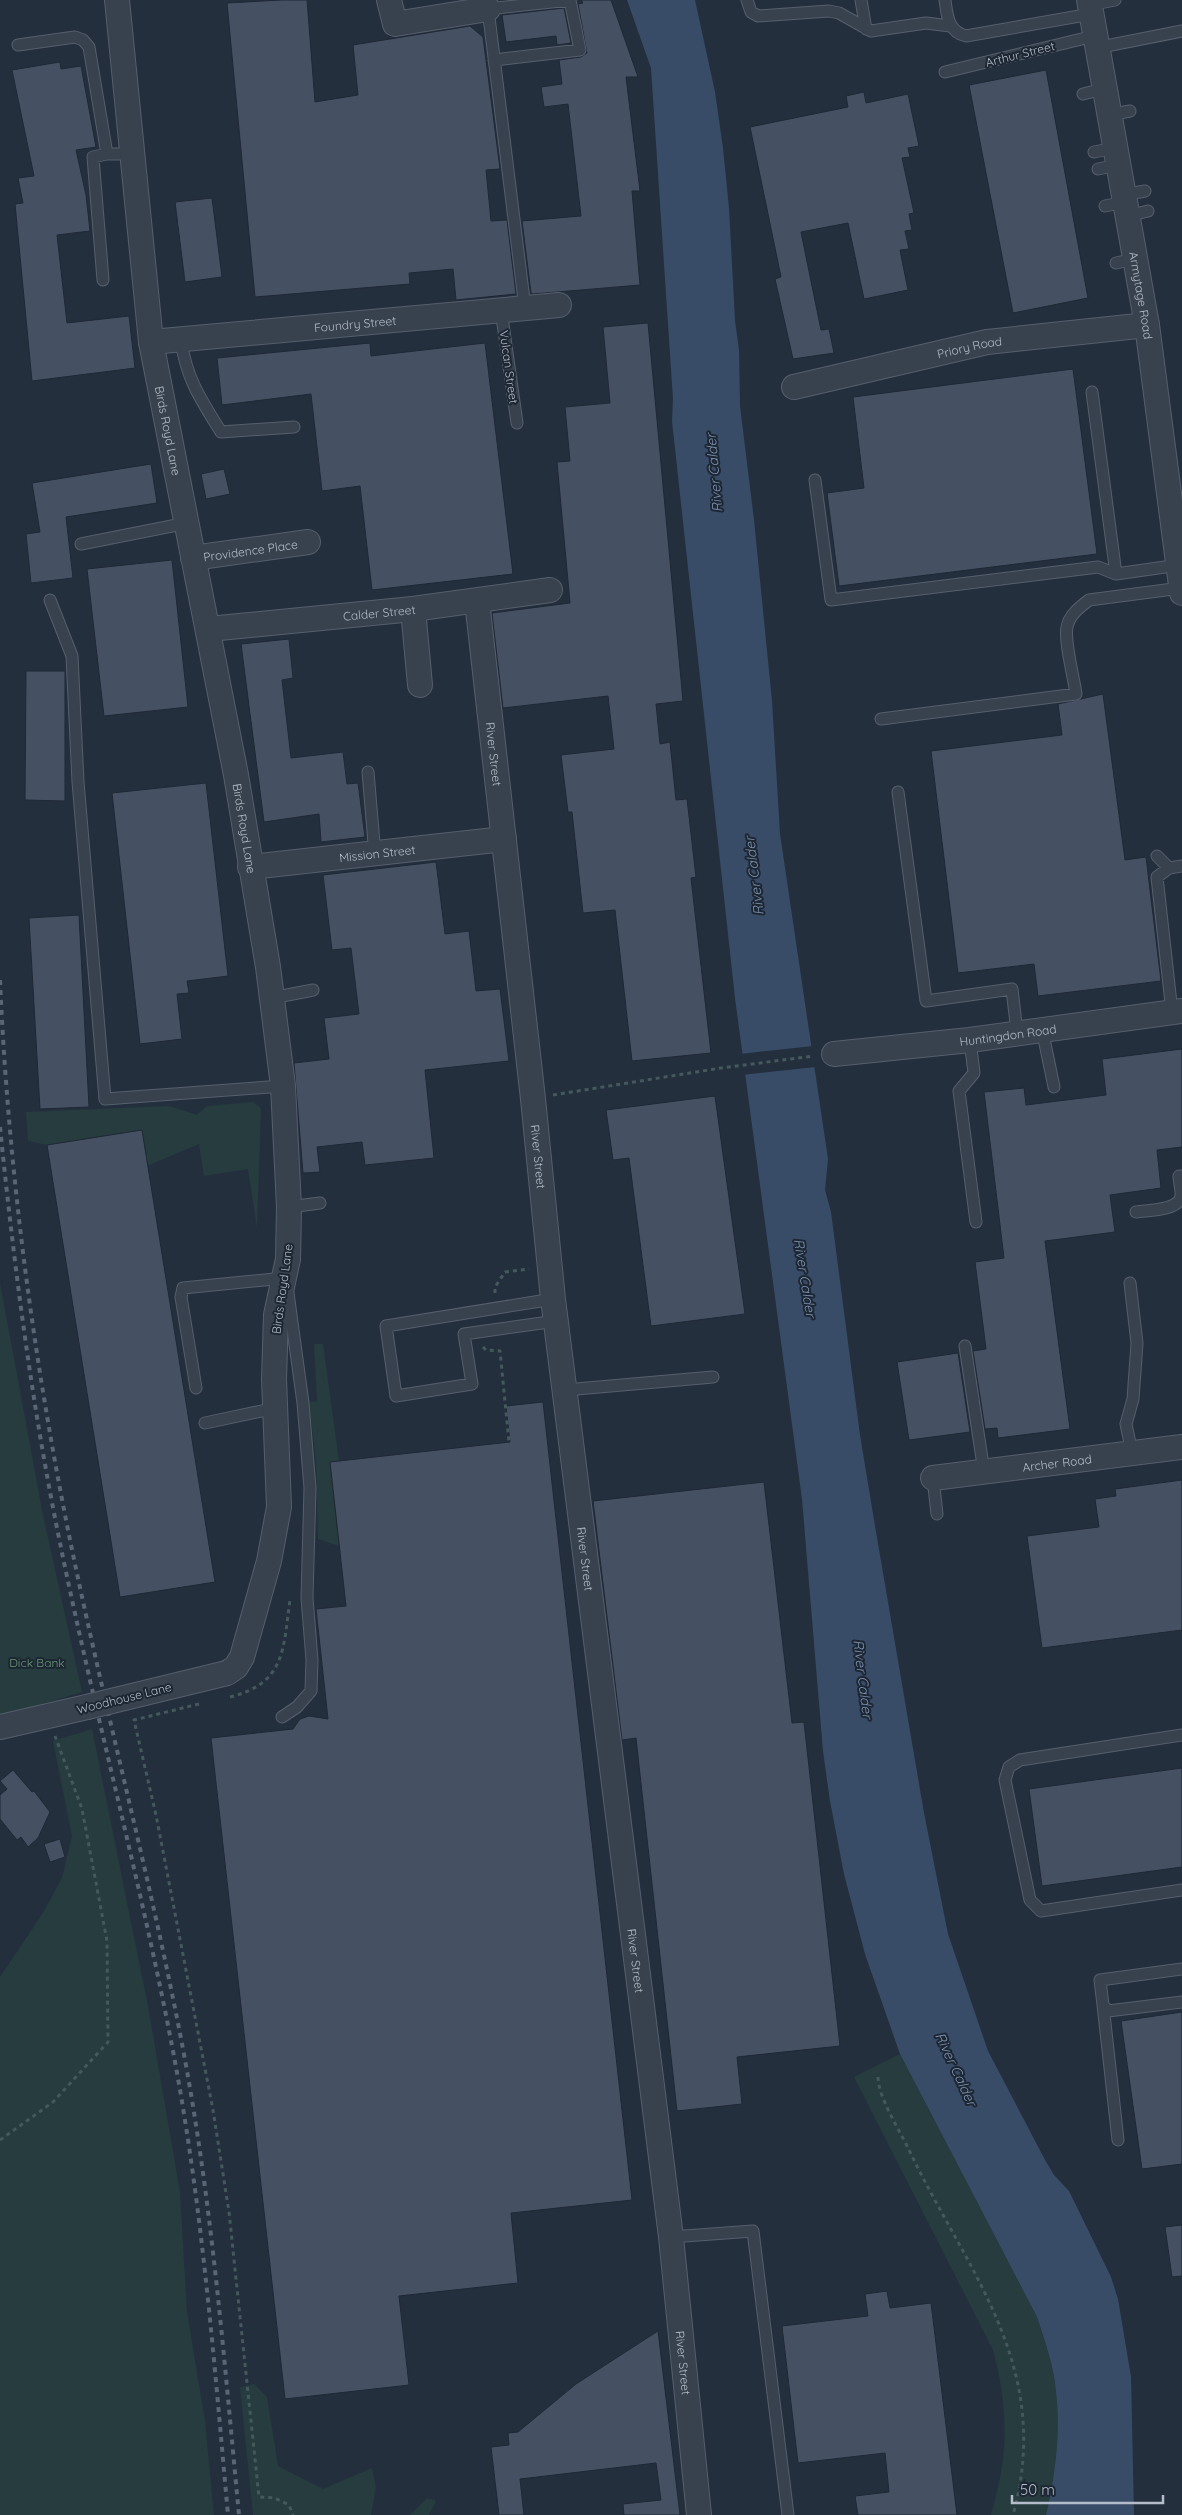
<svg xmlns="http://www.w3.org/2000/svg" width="1182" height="2515" font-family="Quicksand,sans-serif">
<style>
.green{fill:#263c3f}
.water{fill:#394c67}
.pier{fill:#242f3e}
.building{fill:#455162;stroke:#1f2835}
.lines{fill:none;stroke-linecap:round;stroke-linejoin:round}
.lane-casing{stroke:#565f6c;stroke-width:13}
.street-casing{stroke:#565f6c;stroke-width:26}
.path{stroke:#44595c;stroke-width:3;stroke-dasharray:4 4;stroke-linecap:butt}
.lane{stroke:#38414e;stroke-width:11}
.street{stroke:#38414e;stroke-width:24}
.rail{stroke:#5a6575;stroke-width:4;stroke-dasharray:5 5;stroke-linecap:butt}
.street-bridge-casing{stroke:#565f6c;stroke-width:26;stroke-linecap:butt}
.street-bridge{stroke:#38414e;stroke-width:24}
.labels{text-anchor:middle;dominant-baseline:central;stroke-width:4;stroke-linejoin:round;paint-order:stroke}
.street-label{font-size:12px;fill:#b4bcc9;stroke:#1d2633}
.park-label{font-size:12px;fill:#6b9a76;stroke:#1d2633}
.water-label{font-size:14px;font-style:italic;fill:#7c92b1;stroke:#1d2633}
</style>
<rect width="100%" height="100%" fill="#242f3e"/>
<path class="green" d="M253 1102 261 1108 257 1228 248 1169 204 1176 199 1144 147 1166 142 1130 47 1145 28 1141 26 1112 169 1106 197 1115 207 1106Z
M0 1283 43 1515 82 1692 36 1706 0 1720Z
M314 1344H323L339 1461 330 1462 339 1546 318 1539 316 1462 309 1402 317 1401Z
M92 1729 148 2006 180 2192 187 2312 205 2421 214 2515H0V1977L43 1913 62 1878 72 1836 53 1741Z
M900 2054 1037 2317C1045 2342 1054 2367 1056 2392 1061 2433 1055 2476 1046 2515H991C995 2499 1000 2482 1002 2466 1008 2427 1003 2387 993 2350L854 2077Z
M254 2384 267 2397 278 2466 323 2489 372 2468 376 2487 371 2515H253L240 2387Z
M427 2498 436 2501 429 2515H410Z"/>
<path class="water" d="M627 0H695L715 92 723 148 729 208 735 321 739 350 740 406 754 520 772 701 780 834 828 1159 825 1190 831 1212 860 1435 875 1526 924 1813 948 1934 988 2051 1045 2160 1054 2175 1069 2191 1111 2277 1118 2299 1131 2377 1134 2515H1046C1055 2476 1061 2433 1056 2392 1054 2367 1045 2341 1037 2317L900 2054 865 1954 844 1874 830 1801 823 1751 802 1499 735 998 672 421 673 399 651 68Z"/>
<path class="pier" d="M813 1046 816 1067 742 1075 740 1054Z"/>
<path class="building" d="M282 0H307L315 102 358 95 353 45 470 26 483 37 500 169 486 170 491 221 507 220 516 294 456 300 453 269 409 273 410 284 255 297 227 3Z
M581 0H611L638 77H626L640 191H632L640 285 533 294 531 293 522 221 581 216 568 104 544 107 541 87 562 84 559 60 581 57 587 53 578 4 583 3Z
M564 8 571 43 557 45 556 36 506 42 502 15Z
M60 62 61 69 81 66 96 147 76 150 86 195 90 231 57 235 67 323 129 316 135 368 32 381 15 204 23 203 18 178 34 176 12 70Z
M1046 70 1088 298 1013 313 969 85Z
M864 92 866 103 908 94 919 146 908 148 910 157 902 158 914 213 909 214 912 230 905 231 909 249 900 250 908 290 864 299 848 223 801 232 821 330 829 329 834 353 793 359 775 279 781 277 750 127 848 107 846 96Z
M212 198 222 277 185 282 175 202Z
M648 323 683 701 656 704 660 744 670 742 676 800 687 799 696 877 691 878 711 1053 632 1061 615 910 583 913 572 812H568L561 755 614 749 608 696 503 708 492 613 570 603 557 462 570 461 565 407 610 403 603 327Z
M370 343 371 356 485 343 513 574 372 590 360 486 322 491 311 394 222 405 217 358Z
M1073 369 1097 554 839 586 827 493 864 488 853 397Z
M151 464 157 503 66 517 73 578 31 583 26 534 40 532 32 483Z
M224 469 230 494 206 499 201 474Z
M172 560 188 707 104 716 87 569Z
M289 639 293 678 282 680 291 758 343 752 347 784 358 783 365 837 321 842 319 814 264 822 241 644Z
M26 671H65V801L25 800Z
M1103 694 1125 860 1146 857 1161 981 1038 996 1034 964 958 973 931 751 1062 735 1058 704Z
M206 783 228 976 187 981 189 993 177 994 182 1039 140 1044 112 793Z
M436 862 445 934 469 931 476 991 500 989 509 1061 425 1070 434 1158 365 1165 362 1142 317 1147 320 1172 303 1173 294 1063 329 1059 324 1018 359 1014 351 948 332 950 323 875Z
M79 915 89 1107 40 1109 29 918Z
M1182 1049V1147L1157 1150 1161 1188 1110 1195 1115 1232 1045 1241 1070 1429 998 1438 997 1428 985 1429 973 1351 986 1349 975 1262 1004 1258 984 1092 1024 1088 1026 1105 1106 1095 1102 1059Z
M715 1096 745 1314 651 1326 629 1158 613 1160 606 1110Z
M142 1130 215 1582 120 1597 47 1145Z
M958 1353 970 1432 909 1440 897 1362Z
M543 1402 632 2200 511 2213 518 2283 399 2296 409 2385 285 2399 211 1738 293 1729 300 1719 309 1716 328 1719 316 1609 346 1606 330 1462 510 1442 506 1406Z
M1182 1480V1630L1042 1648 1027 1536 1099 1527 1095 1499 1116 1496 1115 1489Z
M764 1482 792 1723 804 1722 840 2046 737 2057 742 2104 677 2111 636 1738 622 1740 593 1501Z
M1182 1768V1867L1042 1886 1029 1789Z
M13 1770 32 1792 34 1791 50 1812 38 1838 28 1847 21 1837 17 1840 0 1819V1795L7 1789 0 1781Z
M60 1839 65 1857 50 1862 44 1844Z
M1182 2012V2164L1142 2169 1121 2021Z
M1182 2225V2276L1172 2277 1165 2227Z
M887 2291 890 2308 931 2303 957 2515H858L855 2496 889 2492 885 2453 798 2463 782 2326 868 2316 865 2294Z
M658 2331 680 2515H624L623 2504 661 2500 656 2463 520 2479 524 2515H499L491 2447 509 2445 508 2433 518 2432 576 2384Z"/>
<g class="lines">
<defs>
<path id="lane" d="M747 0 751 12 758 16 829 11 839 13 871 31 926 23 950 26
M861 0 866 29
M945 0C947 15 948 32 966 36L1091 14
M1090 5 1115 0
M18 45 75 37 83 40 89 47 107 154H132
M1096 48 1182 31
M494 60 580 50 570 0 488 9 525 308
M945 72 1094 36
M1083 94 1103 89
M1108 115 1130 111
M1094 152 1114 148
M1098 169 1118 165
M1123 195 1145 191
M1105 206 1125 202
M1127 216 1148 211
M1116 263 1135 259
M103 280 93 157 107 154
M501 310 517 423
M181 340C186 378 201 400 221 432L294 427
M1092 392 1116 574 1179 565
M815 480 831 600 1098 567 1116 574
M81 544 187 523
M50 600 72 656 78 782 105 1099 283 1086
M881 719 1076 694C1074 678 1064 641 1067 627 1069 615 1080 607 1089 600L1181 588
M368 772 375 855
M898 792 926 1001 1012 989 1017 1032
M1157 856 1169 868
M272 998 313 990
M1172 1012 1157 877 1169 868 1182 866
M1042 1029 1054 1087
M970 1040 974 1073 959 1091 976 1222
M289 1207 320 1203
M1136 1212C1147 1210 1177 1211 1181 1197 1182 1191 1179 1182 1179 1176H1182
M1130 1283 1137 1343 1133 1399 1126 1424 1132 1453
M553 1299 386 1326 396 1396 472 1384 464 1334 556 1321
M965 1346 984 1472
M196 1388 181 1297 183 1288 285 1278
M565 1390 713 1377
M205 1423 276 1408
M933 1478 937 1514
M282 1717 297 1707 311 1691 312 1660 307 1598 310 1488 303 1403 288 1293
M1182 1735 1020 1760 1009 1767 1005 1780 1030 1900 1041 1911 1182 1890
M1182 1969 1100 1980 1103 2005 1108 2011 1182 2002
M1103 2005 1118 2140
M671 2237 753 2231 788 2515"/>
<g id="street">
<path id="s1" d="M117 0 151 342 236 775 268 967 283 1086 289 1207 288 1259 276 1315 274 1379 279 1507 269 1561 242 1657 236 1667 227 1673"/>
<path d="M389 0 395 24 488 9"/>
<path id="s2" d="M1089 0 1147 325 1182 593"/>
<path id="s3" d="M151 342 559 305"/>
<path id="s4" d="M794 387 987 342 1147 325"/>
<path id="s5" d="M193 558 308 542"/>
<path id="s6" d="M477 601 533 1099 553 1299 671 2237 699 2515"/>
<path d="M413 609 420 685"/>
<path id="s7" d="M209 629 413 609 550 590"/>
<path id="s8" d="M250 867 504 839"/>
<path id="s9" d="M834 1054 970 1040 1182 1011"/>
<path id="s10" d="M933 1478 1182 1447"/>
<path d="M0 1727 87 1707"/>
</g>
</defs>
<use href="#lane" class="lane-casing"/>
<use href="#street" class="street-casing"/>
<path class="path" d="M553 1095 721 1068 814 1056
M495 1293V1287L505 1272 529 1269
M483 1347 486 1350 500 1351 509 1442
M230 1697C286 1683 283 1649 290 1600
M199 1704 134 1720 156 1815 213 2110 229 2212 259 2497 275 2498 289 2505 293 2515
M878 2077C878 2097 900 2131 909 2150 968 2273 1054 2367 1013 2515
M0 2140 53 2102 108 2042 107 1941 82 1809 55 1736"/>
<use href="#lane" class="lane"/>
<use href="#street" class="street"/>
<path class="rail" d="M0 980C8 1164 32 1349 68 1530 103 1704 150 1875 183 2049 212 2203 224 2359 239 2515
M0 1127C14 1264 31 1399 58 1533 93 1707 140 1878 173 2051 202 2204 214 2360 228 2515"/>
<defs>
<path id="street-bridge" d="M87 1707 227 1673"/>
</defs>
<use href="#street-bridge" class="street-bridge-casing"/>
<use href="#street-bridge" class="street-bridge"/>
</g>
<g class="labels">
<g class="street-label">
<text transform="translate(1020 54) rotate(-14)">Arthur Street</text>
<text stroke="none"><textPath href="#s2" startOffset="300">Armytage Road</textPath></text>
<text stroke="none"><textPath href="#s3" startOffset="205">Foundry Street</textPath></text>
<text stroke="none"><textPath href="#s4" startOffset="180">Priory Road</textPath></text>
<text transform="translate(509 367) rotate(82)">Vulcan Street</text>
<text stroke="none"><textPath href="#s1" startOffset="434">Birds Royd Lane</textPath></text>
<text stroke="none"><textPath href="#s5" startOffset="58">Providence Place</textPath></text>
<text stroke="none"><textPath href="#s7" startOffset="171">Calder Street</textPath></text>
<text stroke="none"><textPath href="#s6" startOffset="154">River Street</textPath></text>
<text stroke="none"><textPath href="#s1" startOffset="839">Birds Royd Lane</textPath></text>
<text stroke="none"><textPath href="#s8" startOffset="128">Mission Street</textPath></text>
<text stroke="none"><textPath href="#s9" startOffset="175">Huntingdon Road</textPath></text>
<text stroke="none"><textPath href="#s6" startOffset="559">River Street</textPath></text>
<text transform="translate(282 1289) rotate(-82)">Birds Royd Lane</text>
<text stroke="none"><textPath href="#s10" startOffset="125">Archer Road</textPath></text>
<text stroke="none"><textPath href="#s6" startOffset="964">River Street</textPath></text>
<text transform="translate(124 1698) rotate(-14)">Woodhouse Lane</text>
<text stroke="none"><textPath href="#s6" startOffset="1369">River Street</textPath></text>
<text stroke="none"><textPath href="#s6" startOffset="1774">River Street</textPath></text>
</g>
<g class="park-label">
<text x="37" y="1662">Dick Bank</text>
</g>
<g class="water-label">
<text transform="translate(714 473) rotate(-95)">River Calder</text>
<text transform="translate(754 876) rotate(-97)">River Calder</text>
<text transform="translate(805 1278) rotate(81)">River Calder</text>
<text transform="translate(863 1679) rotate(83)">River Calder</text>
<text transform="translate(956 2069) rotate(65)">River Calder</text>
</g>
</g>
<path d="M1012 2495v8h151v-8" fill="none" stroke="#b4bcc9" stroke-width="2.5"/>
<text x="1020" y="2495" font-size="15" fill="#b4bcc9" stroke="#1d2633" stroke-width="4" paint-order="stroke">50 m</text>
</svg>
